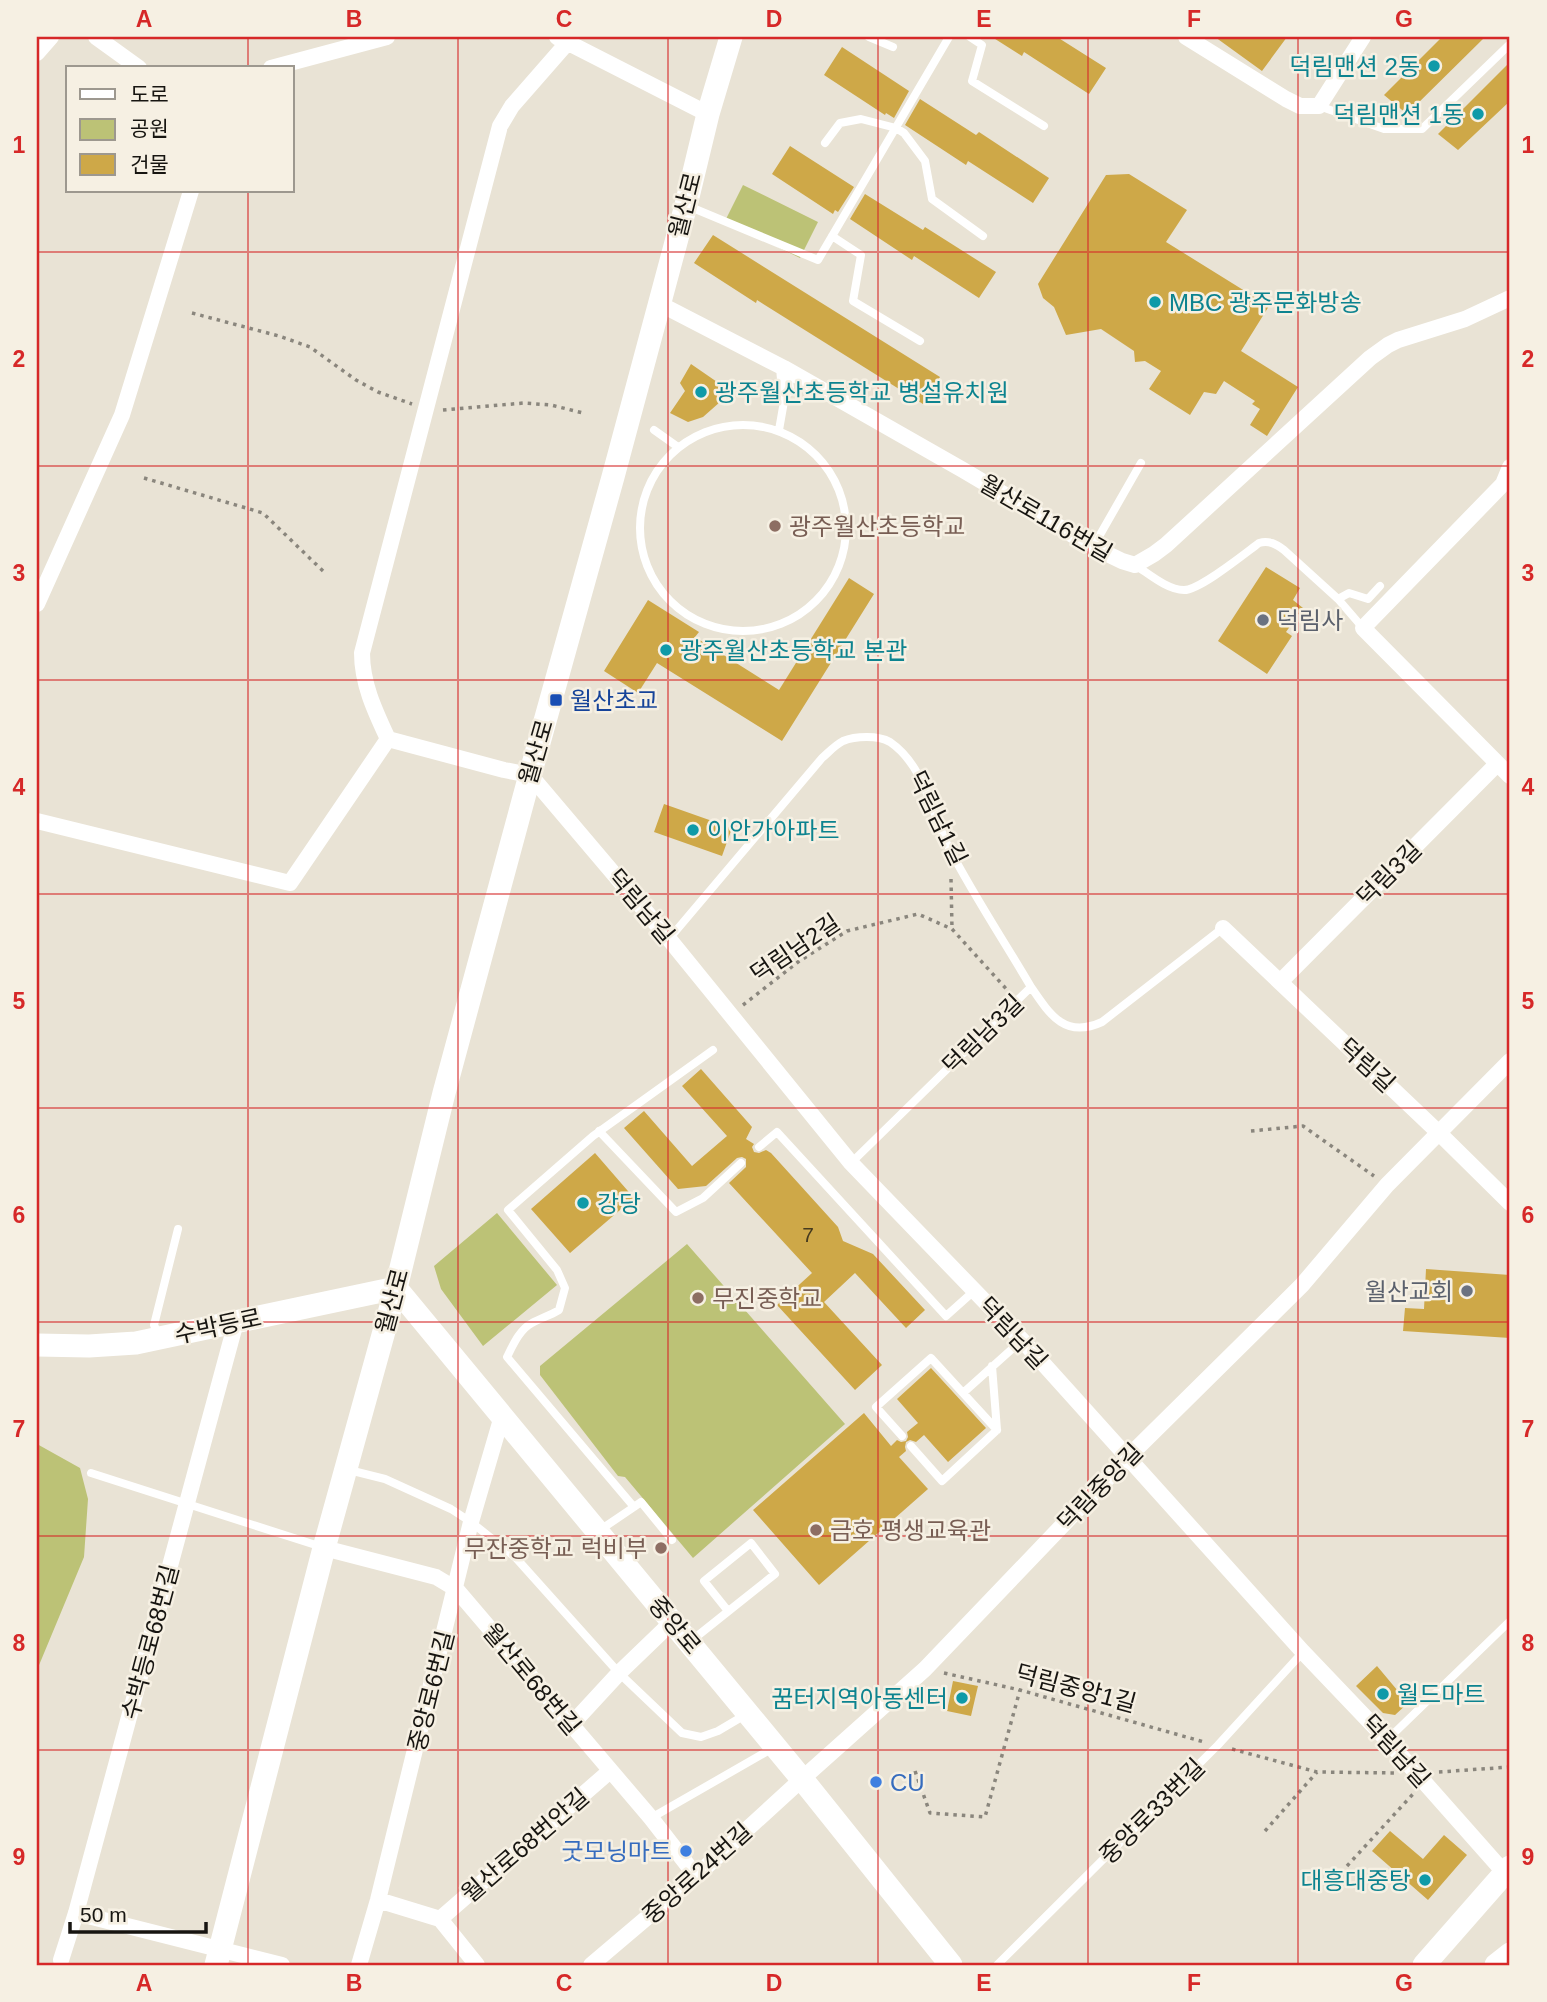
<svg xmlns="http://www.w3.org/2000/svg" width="1547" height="2002" font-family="Arial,'Noto Sans KR',sans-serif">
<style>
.green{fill:#bcc276}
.building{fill:#cea848}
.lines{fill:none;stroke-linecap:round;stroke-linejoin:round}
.path{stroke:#8a867d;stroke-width:3.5;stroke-dasharray:3.5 5;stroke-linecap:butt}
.lane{stroke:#fff;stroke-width:8}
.street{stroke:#fff;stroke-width:16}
.secondary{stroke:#fff;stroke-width:23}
.grid{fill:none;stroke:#d62828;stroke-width:2;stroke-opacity:0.55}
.culture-dot{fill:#0f9aa8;stroke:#f6f0e3;stroke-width:2.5}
.education-dot{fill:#8d6e63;stroke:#f6f0e3;stroke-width:2.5}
.worship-dot{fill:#6b7280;stroke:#f6f0e3;stroke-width:2.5}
.transit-dot{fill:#1a4fb4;stroke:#f6f0e3;stroke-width:2.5}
.shop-dot{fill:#3f7fe0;stroke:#f6f0e3;stroke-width:2.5}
.labels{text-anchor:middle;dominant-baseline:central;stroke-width:5;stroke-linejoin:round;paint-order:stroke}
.number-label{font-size:21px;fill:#453a1f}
.culture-label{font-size:24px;fill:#0d838f;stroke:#f6f0e3;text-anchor:start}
.street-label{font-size:24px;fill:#171511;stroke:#f6f0e3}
.education-label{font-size:24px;fill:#785e54;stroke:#f6f0e3;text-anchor:start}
.worship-label{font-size:24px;fill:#5b616d;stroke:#f6f0e3;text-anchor:start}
.transit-label{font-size:24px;fill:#164399;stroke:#f6f0e3;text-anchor:start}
.shop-label{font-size:24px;fill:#366cbe;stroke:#f6f0e3;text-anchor:start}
.neatline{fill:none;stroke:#d62828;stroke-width:2.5}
.grid-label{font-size:23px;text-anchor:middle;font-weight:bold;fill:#d62828}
</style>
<rect width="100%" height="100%" fill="#e9e3d5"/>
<path class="green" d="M743 185 818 222 800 258 725 221Z
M497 1213 557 1285 483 1346 441 1289 434 1266Z
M687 1244 845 1424 693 1558 625 1477 618 1476 540 1375V1366Z
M37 1444 80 1468 88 1499 84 1557 37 1670Z"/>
<path class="building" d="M992 37H1057L1106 68 1089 94 1024 52 1022 56Z
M1215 37H1287L1262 71Z
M1442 37H1485L1407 114 1384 95Z
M842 47 909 91 894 118 886 113 885 115 824 75Z
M1510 62V101L1458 150 1438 134Z
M920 99 976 135 979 132 1049 178 1033 203 968 161 966 165 905 125Z
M790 146 854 187 838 212 835 210 833 214 772 174Z
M1129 174 1187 210 1166 242 1269 306 1241 351 1298 387 1267 436 1250 425 1260 409 1252 404 1255 401 1224 381 1216 394 1204 392 1190 415 1149 389 1161 371 1145 361 1135 362 1134 351 1101 329 1066 335 1054 307 1043 298 1038 284 1106 175Z
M865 194 923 230 925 227 996 272 979 298 914 256 912 260 850 219Z
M713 235 940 377 923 404 757 300 756 303 694 263Z
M691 364 720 384 716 393 720 402 703 417 688 422 670 413 685 391 680 383Z
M1266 567 1300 588 1293 600 1303 608 1286 632 1292 636 1267 674 1218 641Z
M849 578 874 594 782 741 657 663 638 693 604 671 648 600 699 632 695 637 779 690Z
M664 804 732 828 722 856 654 832Z
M701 1069 752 1127 746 1139 754 1144 752 1147 754 1152 759 1153 766 1150 771 1153 838 1227 843 1241 873 1254 925 1310 906 1328 855 1273 824 1302 882 1365 855 1390 777 1305 812 1273 729 1183 746 1167V1159L742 1157 737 1158 706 1186 678 1189 624 1128 644 1111 692 1166 727 1136 682 1086Z
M595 1153 634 1198 570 1253 531 1209Z
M1426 1269 1510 1275V1338L1403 1331 1405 1308 1424 1309Z
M931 1368 986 1428 948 1462 924 1435 916 1442 910 1440 906 1442 905 1447 906 1451 899 1457 928 1489 819 1585 753 1510 864 1413 891 1446 897 1440 901 1442 906 1441 908 1437 907 1432 918 1423 897 1399Z
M1377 1666 1408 1703 1395 1715 1383 1713 1356 1686Z
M953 1681 978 1686 971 1716 947 1711Z
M1390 1831 1423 1859 1444 1835 1467 1855 1428 1900 1372 1851Z"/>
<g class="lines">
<path class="path" d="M192 313 279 336 310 347 356 380 378 392 412 404
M443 410 524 403 551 405 583 413
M144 478 263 513 324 572
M951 879 952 929
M743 1005 798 962 847 931 918 914 952 929 1010 993
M1251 1131 1303 1126 1374 1176
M944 1673 1020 1690 1204 1742
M1232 1749 1317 1772 1396 1773
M915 1771 930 1813 985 1817 1020 1690
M1439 1772 1510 1767
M1265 1831 1317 1772
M1347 1866 1413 1794"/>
<path class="lane" d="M869 37 893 47
M970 37 982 45 972 81 1044 126
M1319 106 1384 129H1422L1510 44
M825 143 840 123 861 119 896 128 904 133 925 161 932 199 983 236
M688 206 818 260 949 37
M832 236 861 255 853 301 920 341
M640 528a103 103 0 1 1 206 0a103 103 0 1 1-206 0Z
M654 430 678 447
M779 430 786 390
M1093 547 1141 463
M1135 565C1148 573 1167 590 1184 590 1200 590 1244 554 1259 543 1269 540 1276 544 1284 550L1338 599 1349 593 1368 599 1380 586
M1338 599 1363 628
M669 939 822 758C828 753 835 745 843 741 855 736 878 735 890 742 925 766 931 813 949 848 974 896 1004 941 1031 987
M599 1131 676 1212 703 1198 741 1163
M759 1147 777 1132 946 1316 974 1291
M851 1163 1031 987C1050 1015 1065 1039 1102 1022L1223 928
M159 1336 154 1325 178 1229
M992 1366 997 1430
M902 1436 876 1407 931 1358 963 1393 1022 1340
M911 1446 942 1481 997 1430 963 1393
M349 1470 385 1479 451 1509 471 1522 516 1558 619 1673 682 1733 701 1737 718 1731 745 1715
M91 1473 322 1547
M634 1507 641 1502 672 1540
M600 1530 634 1507 507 1357C513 1345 520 1329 532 1323 541 1318 549 1316 559 1310L565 1288 557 1270 508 1210 593 1136 713 1050
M691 1641C719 1619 747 1596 775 1574L751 1543 704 1581 728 1611
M1387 1740 1510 1621
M651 1818 773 1748
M997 1965 1218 1745 1303 1652"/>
<path class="street" d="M96 37 139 68
M557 37 708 114
M1186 37 1286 99 1300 106H1319L1363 37
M37 53 51 37
M271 68 387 37
M660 304 784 368 963 470 1093 547 1122 561 1135 565 1154 554 1166 545 1370 358 1388 345 1398 340 1465 319 1510 298
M784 368 786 390
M1510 467 1503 484 1363 628 1510 776
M37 604 122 415 191 191
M388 739 504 770 530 775 669 939 851 1163 1022 1340 1303 1652 1387 1740 1510 1879
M388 739C375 711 362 684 362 653L500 126 512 106 568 42
M37 821 290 883 388 739
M1223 928 1439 1133 1510 1203
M1280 982 1497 764
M324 1548 436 1577 456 1589 651 1818 696 1876
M571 1725 619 1673 672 1622
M378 1900 440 1919 477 1965
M76 1913 282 1965
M440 1919 610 1771
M61 1960 76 1913 236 1322
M359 1965 378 1900 471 1522 502 1416
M591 1965 696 1876 802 1779 925 1669 1127 1458 1302 1285 1387 1185 1510 1061"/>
<path class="secondary" d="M396 1288 802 1779 951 1965
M37 1345 89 1346 136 1343 396 1288
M216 1965 324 1548 396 1288 444 1093 530 775 613 477 686 205 708 114 731 37
M1424 1965 1510 1867
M1496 1965 1510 1954"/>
</g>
<path class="grid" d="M248 37V68M458 37V1965M668 37V1965M878 37V1965M1088 37V1965M1298 37V1965M248 191V1965M37 252H1510M37 466H1510M37 680H1510M37 894H1510M37 1108H1510M37 1322H1510M37 1536H1510M37 1750H1510"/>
<g class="culture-dot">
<circle cx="1434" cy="66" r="7"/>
<circle cx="1478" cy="114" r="7"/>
<circle cx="1155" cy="302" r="7"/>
<circle cx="701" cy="392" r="7"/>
<circle cx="666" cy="650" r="7"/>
<circle cx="693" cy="830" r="7"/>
<circle cx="583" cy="1203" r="7"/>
<circle cx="1383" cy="1694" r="7"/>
<circle cx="962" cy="1698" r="7"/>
<circle cx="1425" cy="1880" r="7"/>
</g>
<g class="education-dot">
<circle cx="775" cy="526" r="7"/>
<circle cx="698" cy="1298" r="7"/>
<circle cx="816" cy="1530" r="7"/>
<circle cx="661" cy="1548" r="7"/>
</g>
<g class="worship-dot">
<circle cx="1263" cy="620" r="7"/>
<circle cx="1467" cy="1291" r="7"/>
</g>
<rect class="transit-dot" x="549" y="693" width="14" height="14" rx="3.5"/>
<g class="shop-dot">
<circle cx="876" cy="1782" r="7"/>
<circle cx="686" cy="1851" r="7"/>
</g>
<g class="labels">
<g class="number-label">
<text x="808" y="1234">7</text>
</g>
<g class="culture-label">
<text x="1420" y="66" text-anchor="end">덕림맨션 2동</text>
<text x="1464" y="114" text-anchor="end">덕림맨션 1동</text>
<text x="1169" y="302">MBC 광주문화방송</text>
<text x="715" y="392">광주월산초등학교 병설유치원</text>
<text x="680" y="650">광주월산초등학교 본관</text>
<text x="707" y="830">이안가아파트</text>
<text x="597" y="1203">강당</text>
<text x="1397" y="1694">월드마트</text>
<text x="948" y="1698" text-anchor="end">꿈터지역아동센터</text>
<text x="1411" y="1880" text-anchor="end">대흥대중탕</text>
</g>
<g class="street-label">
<text transform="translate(685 205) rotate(-76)">월산로</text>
<text transform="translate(1046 518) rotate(30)">월산로116번길</text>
<text transform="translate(536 752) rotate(-74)">월산로</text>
<text transform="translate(938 818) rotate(64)">덕림남1길</text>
<text transform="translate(1389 873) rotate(-45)">덕림3길</text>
<text transform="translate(641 906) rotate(50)">덕림남길</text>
<text transform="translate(795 948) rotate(-34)">덕림남2길</text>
<text transform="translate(983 1034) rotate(-44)">덕림남3길</text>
<text transform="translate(1367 1065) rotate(43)">덕림길</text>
<text transform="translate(392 1301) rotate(-75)">월산로</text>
<text transform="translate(218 1326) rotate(-12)">수박등로</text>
<text transform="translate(1013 1333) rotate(47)">덕림남길</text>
<text transform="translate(1100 1487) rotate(-46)">덕림중앙길</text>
<text transform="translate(675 1625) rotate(50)">중앙로</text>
<text transform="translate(150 1642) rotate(-75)">수박등로68번길</text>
<text transform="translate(532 1679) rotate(50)">월산로68번길</text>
<text transform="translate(1076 1688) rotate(15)">덕림중앙1길</text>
<text transform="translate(431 1691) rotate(-76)">중앙로6번길</text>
<text transform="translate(1396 1751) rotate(48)">덕림남길</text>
<text transform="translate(1152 1811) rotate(-45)">중앙로33번길</text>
<text transform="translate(525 1845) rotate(-41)">월산로68번안길</text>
<text transform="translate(697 1873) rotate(-42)">중앙로24번길</text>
</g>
<g class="education-label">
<text x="789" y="526">광주월산초등학교</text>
<text x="712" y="1298">무진중학교</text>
<text x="830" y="1530">금호 평생교육관</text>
<text x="647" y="1548" text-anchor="end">무잔중학교 럭비부</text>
</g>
<g class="worship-label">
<text x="1277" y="620">덕림사</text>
<text x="1453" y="1291" text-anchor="end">월산교회</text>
</g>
<g class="transit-label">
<text x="570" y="700">월산초교</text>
</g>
<g class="shop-label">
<text x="890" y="1782">CU</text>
<text x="672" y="1851" text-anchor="end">굿모닝마트</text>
</g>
</g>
<rect width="1547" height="2002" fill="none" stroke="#f6f0e3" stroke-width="77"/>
<rect x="66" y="66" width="228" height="126" fill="#f6f0e3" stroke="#9d988f" stroke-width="2"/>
<rect x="80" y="89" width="35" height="10" fill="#ffffff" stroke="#9d988f" stroke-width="2"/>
<text x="130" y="102" font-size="21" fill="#171511">도로</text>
<rect x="80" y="119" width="35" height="21" fill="#bcc276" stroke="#9d988f" stroke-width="2"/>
<text x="130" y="136" font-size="21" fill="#171511">공원</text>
<rect x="80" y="154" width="35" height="21" fill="#cea848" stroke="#9d988f" stroke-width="2"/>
<text x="130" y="172" font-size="21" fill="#171511">건물</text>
<path d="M70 1922v10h136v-10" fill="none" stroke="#171511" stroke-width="3.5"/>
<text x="80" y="1922" font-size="21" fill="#171511" stroke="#f6f0e3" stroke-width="5" paint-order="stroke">50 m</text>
<rect x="38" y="38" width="1470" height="1926" class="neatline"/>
<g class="grid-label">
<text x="144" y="27">A</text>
<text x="354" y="27">B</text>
<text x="564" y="27">C</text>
<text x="774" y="27">D</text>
<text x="984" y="27">E</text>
<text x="1194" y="27">F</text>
<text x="1404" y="27">G</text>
<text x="19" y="153">1</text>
<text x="1528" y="153">1</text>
<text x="19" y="367">2</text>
<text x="1528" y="367">2</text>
<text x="19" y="581">3</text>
<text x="1528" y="581">3</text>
<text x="19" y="795">4</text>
<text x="1528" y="795">4</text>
<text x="19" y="1009">5</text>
<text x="1528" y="1009">5</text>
<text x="19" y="1223">6</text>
<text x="1528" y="1223">6</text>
<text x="19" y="1437">7</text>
<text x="1528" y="1437">7</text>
<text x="19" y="1651">8</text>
<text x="1528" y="1651">8</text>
<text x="19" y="1865">9</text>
<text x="1528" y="1865">9</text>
<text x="144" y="1991">A</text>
<text x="354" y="1991">B</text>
<text x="564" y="1991">C</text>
<text x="774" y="1991">D</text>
<text x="984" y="1991">E</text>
<text x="1194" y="1991">F</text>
<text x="1404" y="1991">G</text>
</g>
</svg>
